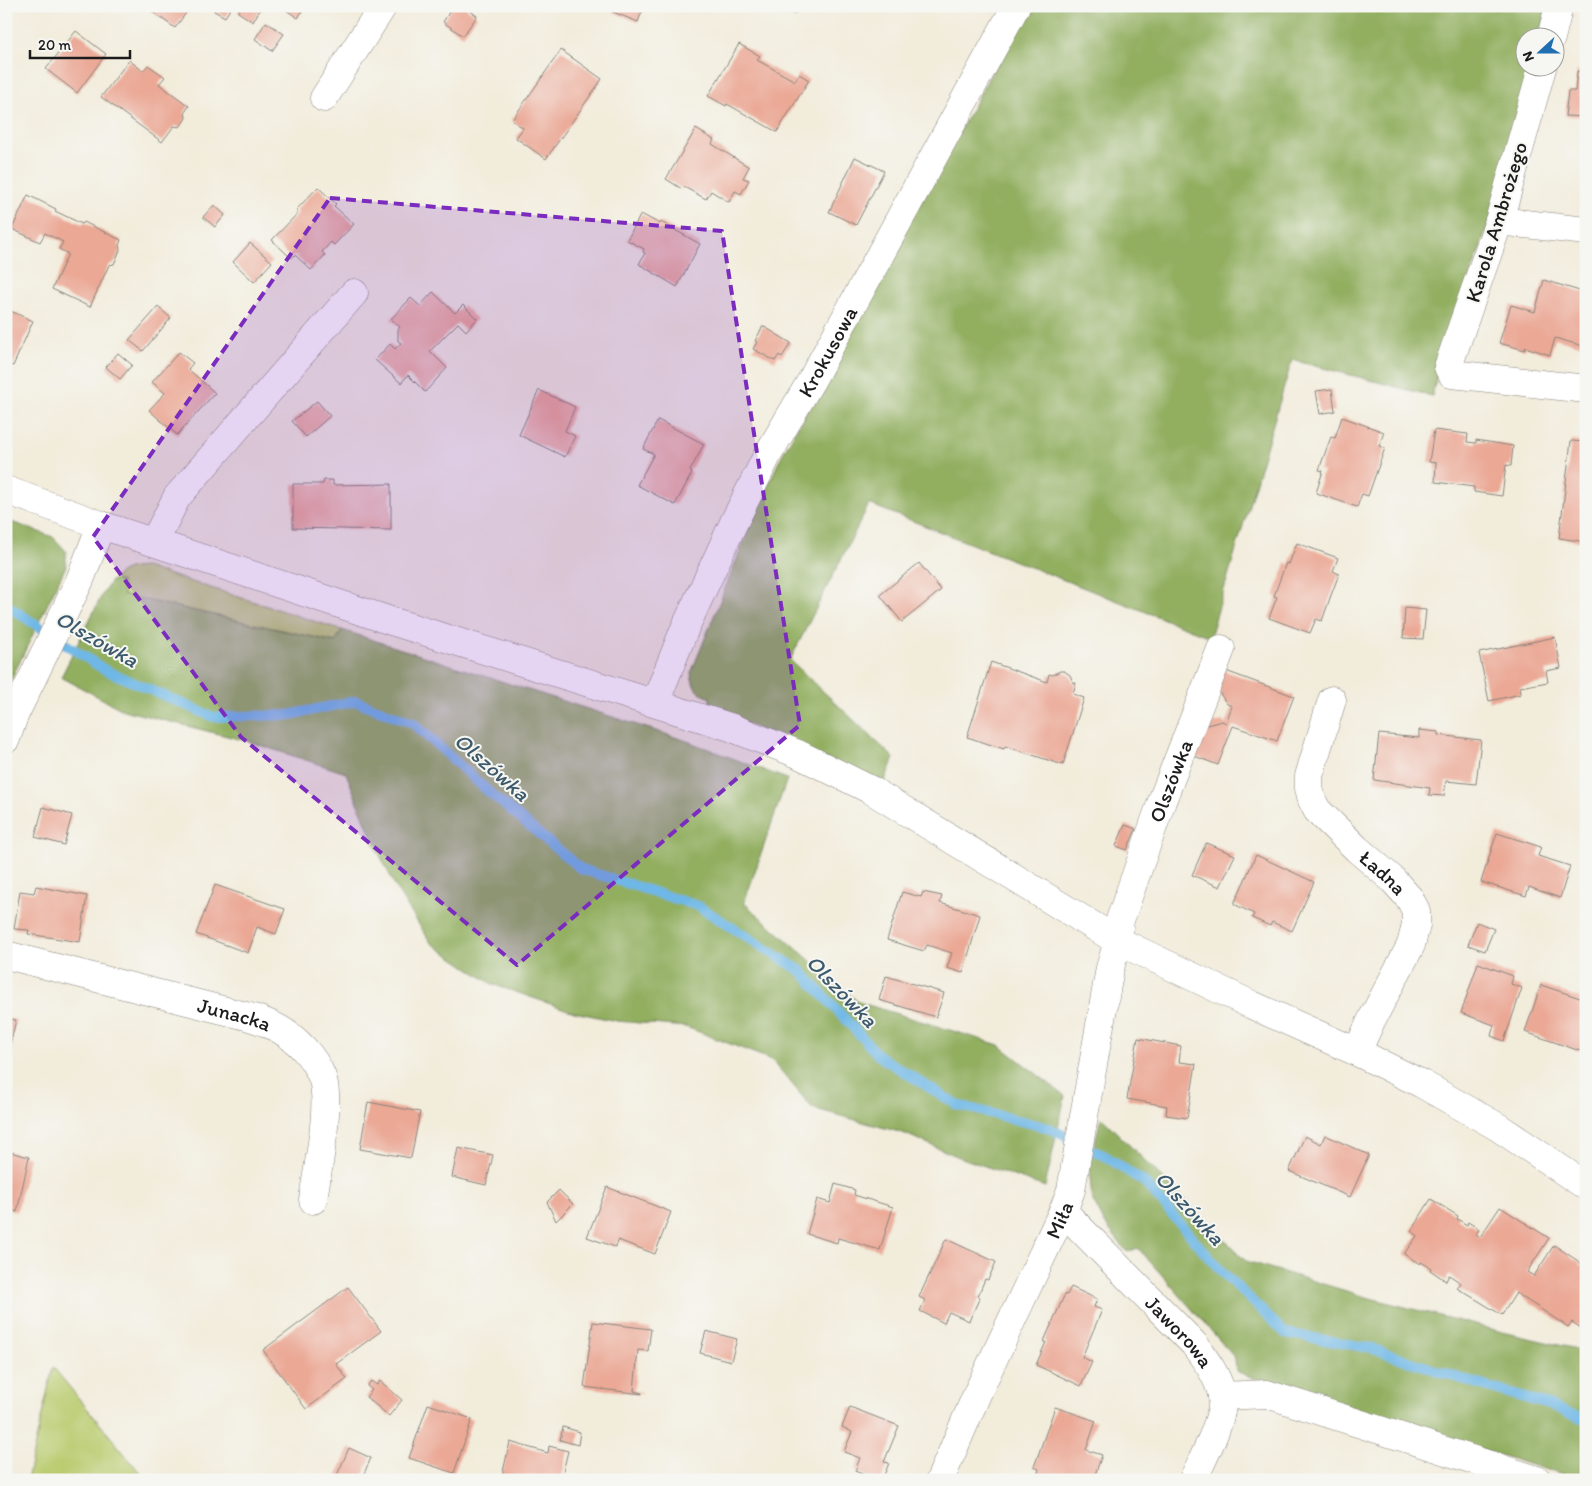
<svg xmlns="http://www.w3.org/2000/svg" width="1592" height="1486" font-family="Itim,sans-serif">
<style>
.green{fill:#b9cb6e;stroke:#6a7445}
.forest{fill:#92af61;stroke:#57663e}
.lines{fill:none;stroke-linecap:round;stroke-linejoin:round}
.stream{stroke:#6eb7e6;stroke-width:10}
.building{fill:#eba895}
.minor-casing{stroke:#87847c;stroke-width:29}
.minor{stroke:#fff;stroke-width:28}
.marked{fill:#7b2cbf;fill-opacity:0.2;stroke:#7b2cbf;stroke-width:4;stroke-dasharray:10 6;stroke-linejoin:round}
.labels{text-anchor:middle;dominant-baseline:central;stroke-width:4;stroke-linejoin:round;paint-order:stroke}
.street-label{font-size:21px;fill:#1c1c1c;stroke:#f6f6f2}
.water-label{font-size:22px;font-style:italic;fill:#3d5a6d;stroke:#f6f6f2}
</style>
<rect width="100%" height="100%" fill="#f6f6f2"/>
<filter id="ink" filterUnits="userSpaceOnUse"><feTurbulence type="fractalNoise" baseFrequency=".02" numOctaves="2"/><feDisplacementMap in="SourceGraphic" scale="10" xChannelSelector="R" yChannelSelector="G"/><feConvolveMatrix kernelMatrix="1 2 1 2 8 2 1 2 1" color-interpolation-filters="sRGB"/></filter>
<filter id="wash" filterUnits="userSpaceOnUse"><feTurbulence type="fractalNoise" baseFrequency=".0096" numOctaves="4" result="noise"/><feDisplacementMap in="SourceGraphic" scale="20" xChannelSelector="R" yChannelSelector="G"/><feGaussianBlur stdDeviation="1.12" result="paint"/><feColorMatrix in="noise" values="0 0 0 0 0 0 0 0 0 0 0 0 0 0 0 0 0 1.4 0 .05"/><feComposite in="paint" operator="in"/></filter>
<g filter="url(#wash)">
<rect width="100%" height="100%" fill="#f2ecdb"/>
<path class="green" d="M145 567 342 630 336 642 123 595 111 581C123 569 129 568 145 567Z
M53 1367 146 1480H27Z"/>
<path class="forest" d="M1028 6H1548L1539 37 1524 38V68H1531L1491 217 1440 364 1432 396 1292 360 1210 637 869 504 790 660 894 758 883 785 710 707V698C695 691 694 690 691 673L751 524 780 459Z
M6 520 53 537 66 551V566L6 690Z
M111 581H121L123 595 335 642 342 630 687 741 787 779 744 903 858 1002 999 1045 1065 1096 1045 1187 959 1157 903 1133 812 1108 772 1060 686 1027 617 1021 574 1012 492 984 431 943 398 892 374 843 346 773 247 741 123 710 61 677 102 595Z
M1101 1117 1246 1261 1370 1298 1506 1333 1586 1351V1480H1578L1360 1410 1263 1382 1236 1371 1235 1358 1138 1248 1127 1252 1105 1224 1092 1199 1089 1168Z"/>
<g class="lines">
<path class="stream" d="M6 605 105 670 213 717 289 715 356 701 413 723 491 794 581 869 698 906 801 971 879 1056 957 1105 1049 1128 1105 1156 1144 1182 1222 1272 1285 1333 1370 1348 1468 1381 1552 1406 1586 1420"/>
</g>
<g id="blocks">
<path class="building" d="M153 6H191L175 28 150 10Z
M217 6H232L225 17 214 11Z
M241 6H262L253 22 238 12Z
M280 6H305L298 18Z
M453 6H464L477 16 463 36 443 22Z
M615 6H644L638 22 613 12Z
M768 6H796L794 14Z
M266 22 284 34 272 51 255 39Z
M76 31 106 54 77 93 46 69Z
M739 44 760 56 757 60 795 81 799 74 809 80 777 132 727 104 726 106 708 96Z
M561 50 602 79 546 159 516 138 523 128 512 120Z
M129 60 143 71 148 65 165 77 159 84 189 106 185 112 186 118 180 127 174 126 162 142 101 97Z
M1577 71 1586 72V117L1565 116 1568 91H1575Z
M696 129 714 140 712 144 749 167 743 178 749 180 741 194 735 191 729 202 711 191 706 199 684 187 682 189 666 179Z
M855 157 884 171 856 225 829 212Z
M318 187 336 204 334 206 354 224 334 245 331 242 322 252 325 255 311 270 295 255 291 258 272 240 298 213 296 210Z
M28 195 56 209 55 211 82 224 84 222 121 240 119 245 120 250 114 264 109 265 90 307 52 289 68 254 59 249 63 242 45 233 40 242 12 229Z
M214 205 225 215 215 227 203 217Z
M641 214 660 224 661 222 700 244 677 287 639 264 645 253 643 252 644 249 627 240Z
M250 243 272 262 254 282 233 262Z
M1544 280 1586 293V339L1583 346 1555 338 1550 355 1525 347V350L1499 343 1511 305 1535 312Z
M433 292 455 313 463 305 477 319 466 331 458 323 430 351 447 368 425 392 408 375 401 383 375 360 390 344 395 349 401 343 398 341V329L400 327 391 319 411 298 420 306Z
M158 307 171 318 143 351 129 340Z
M6 309 33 321 13 366 6 364Z
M763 326 791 343 782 357 779 355 775 361 753 349 757 342 755 341Z
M179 352 193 363 188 369 215 393 177 435 149 410 165 393 152 382Z
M118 353 132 365 120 379 106 367Z
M1332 389 1335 411 1320 414 1316 391Z
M539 390 575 407 565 431 575 436 565 457 519 435Z
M317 401 330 416 306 437 292 421Z
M1342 417 1384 432 1379 446 1385 448 1368 496 1362 494 1357 507 1316 493 1323 471 1319 470 1325 453 1331 437 1335 438Z
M658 420 704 444 690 471 692 473 675 505 637 485 654 454 643 449Z
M1434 430 1468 434 1467 442 1476 443V440L1513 446 1511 466 1506 465 1502 496 1474 492V487L1435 482 1436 463 1429 462Z
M1571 441 1586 442V542L1559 538Z
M324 480H333V485L391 484V530L293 528V484H323Z
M1297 543 1338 558 1333 571 1339 574 1330 598 1322 621 1316 619 1310 633 1269 618 1277 597 1274 596 1280 579 1286 563 1289 564Z
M919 563 941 590 902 622 880 595Z
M1405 608 1426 610 1423 639 1403 638Z
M1555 637 1561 668 1546 671 1548 682 1520 687 1521 694 1489 701 1479 653Z
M991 662 1047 682 1049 674 1052 675 1060 671H1064L1070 675 1073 682 1076 683 1073 694 1084 698 1063 765 1005 746 1004 749 967 737Z
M1223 670 1294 696 1277 741 1233 726 1218 765 1192 755 1203 726 1222 721 1226 723 1232 706 1227 704 1217 689Z
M1419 730 1438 732V735L1481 740 1476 784 1446 781 1444 796 1429 795 1430 788 1374 780 1379 734 1419 738Z
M43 807 72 815 64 845 35 837Z
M1125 825 1136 829 1127 850 1116 846Z
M1497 833 1541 847 1538 856 1570 866 1560 898 1529 887 1526 896 1481 882Z
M1206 843 1235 855 1220 887 1192 875Z
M1256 855 1314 882 1292 931 1272 922 1270 926 1252 918 1254 914 1234 904Z
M215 885 285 909 276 934 257 927 248 953 196 934Z
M36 886 87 896 80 942 28 934 29 930 14 929 20 891 34 893Z
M902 892 921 897 923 892 942 896 940 903 980 915 963 973 947 968 952 953 927 945 924 951 887 940Z
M1477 922 1494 929 1485 951 1468 945Z
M1478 963 1513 976 1511 984 1522 988 1504 1041 1491 1036 1494 1025 1461 1013Z
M886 976 944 993 936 1017 879 1000Z
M1541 985 1586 1000V1033L1580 1051 1525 1032Z
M6 1018 16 1020 7 1057H6Z
M1138 1038 1181 1046 1179 1062 1196 1064 1187 1118 1166 1115 1167 1106 1127 1099Z
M368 1102 420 1112 411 1158 360 1149Z
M1325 1135 1369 1155 1350 1197 1289 1171 1305 1136 1321 1144Z
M458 1148 493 1155 486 1185 452 1177Z
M6 1151 29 1157 17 1212 6 1209Z
M835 1184 855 1190 854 1195 893 1207 880 1250 838 1238 837 1243 807 1234 817 1199 830 1203Z
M607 1187 671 1212 655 1254 618 1240 615 1247 587 1237Z
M559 1190 573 1204 556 1221 547 1202Z
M1431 1199 1458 1216 1457 1219 1467 1225 1468 1222 1479 1229 1476 1234 1480 1237 1500 1207 1549 1238 1527 1272 1534 1276 1554 1245 1581 1263 1579 1265 1586 1269V1327L1584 1330 1572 1322 1568 1327 1516 1293 1502 1315 1457 1288 1461 1283 1449 1275 1446 1281 1430 1270 1431 1268 1421 1262 1420 1264 1404 1254 1417 1236 1411 1231Z
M946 1239 996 1262 988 1280 985 1279 978 1296 980 1297 969 1321 949 1312 944 1323 920 1311 925 1300 919 1297Z
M348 1287 381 1331 336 1364 347 1379 306 1409 263 1350Z
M1071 1287 1097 1299 1094 1307 1102 1310 1082 1357 1092 1362 1081 1386 1036 1365 1046 1342 1044 1341 1065 1294 1067 1295Z
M593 1322 651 1329 648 1351 638 1350 634 1391 642 1393V1394L584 1387Z
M706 1331 737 1339 731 1361 700 1353Z
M371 1381 377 1385 380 1381 402 1400 389 1416 366 1397 372 1390 367 1386Z
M428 1404 472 1419 454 1473 409 1458Z
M850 1407 899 1426 884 1462 889 1463 882 1480H876L855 1471 860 1458 844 1452 852 1432 842 1427Z
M1055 1407 1096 1421 1086 1450 1102 1455 1093 1480H1049L1037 1476 1039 1469 1034 1467Z
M563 1427 580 1432 578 1445 560 1440Z
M510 1442 548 1453 549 1446 568 1451 561 1480 545 1476 544 1480H501Z
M349 1448 371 1458 361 1480H335Z"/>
</g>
</g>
<g filter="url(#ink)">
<use href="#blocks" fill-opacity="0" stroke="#87847c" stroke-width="1"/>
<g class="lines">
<defs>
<g id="minor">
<path d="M1551 38 1559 6"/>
<path d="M1542 68 1499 221 1448 367 1452 374 1586 389"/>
<path d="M324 98 383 6"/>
<path d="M1499 221 1586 231"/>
<path d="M6 490 101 525 391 621 730 727 798 754 871 790 1118 941 1252 1005 1357 1052 1422 1084 1498 1127 1586 1186"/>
<path d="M154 542 177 497 354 293"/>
<path id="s1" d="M1332 700 1309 776V788L1312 800 1317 810 1357 849 1392 879 1410 899 1416 911V925L1411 945 1371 1021 1357 1052"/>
<path id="s2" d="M655 703 685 628 734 522 768 454 811 381 1016 6"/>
<path d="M6 739 14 716 80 580 101 525"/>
<path id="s3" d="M6 955 250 1017C260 1020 270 1024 279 1029 297 1039 314 1057 322 1077 332 1104 317 1170 313 1200"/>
<path id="s4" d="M1063 1211 1194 1344C1205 1359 1218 1376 1222 1395 1226 1416 1202 1460 1193 1480"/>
<path d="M1222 1396 1267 1394 1537 1480"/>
<path id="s5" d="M940 1480 977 1394 1063 1211 1071 1190 1110 968 1118 941 1120 920 1162 801 1221 649"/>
</g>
</defs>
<use href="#minor" class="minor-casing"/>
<use href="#minor" class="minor"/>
</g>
</g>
<path class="marked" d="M330 198 722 231 800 725 517 965 241 737 93 537Z"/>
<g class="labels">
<g class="street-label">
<text transform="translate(1496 222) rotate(-73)">Karola Ambrożego</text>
<text stroke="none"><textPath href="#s2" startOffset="392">Krokusowa</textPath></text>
<text stroke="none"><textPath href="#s5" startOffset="741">Olszówka</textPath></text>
<text stroke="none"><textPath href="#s1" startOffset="206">Ładna</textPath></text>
<text stroke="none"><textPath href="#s3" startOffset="236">Junacka</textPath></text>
<text stroke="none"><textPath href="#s5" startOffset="286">Miła</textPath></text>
<text stroke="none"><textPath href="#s4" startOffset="168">Jaworowa</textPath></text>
</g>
<g class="water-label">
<text transform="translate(97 639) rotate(30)">Olszówka</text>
<text transform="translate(492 767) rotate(41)">Olszówka</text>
<text transform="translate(842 991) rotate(46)">Olszówka</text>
<text transform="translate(1190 1208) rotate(48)">Olszówka</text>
</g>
</g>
<rect width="1592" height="1486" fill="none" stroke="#f6f6f2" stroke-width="25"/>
<g transform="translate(1540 52) rotate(249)"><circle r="24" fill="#f6f6f2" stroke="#9f9f9c"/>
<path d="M0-4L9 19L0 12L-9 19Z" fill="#1f6fb2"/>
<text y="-8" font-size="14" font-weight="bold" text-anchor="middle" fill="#1c1c1c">N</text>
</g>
<path d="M30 50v8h100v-8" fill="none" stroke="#1c1c1c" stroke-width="2.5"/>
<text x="38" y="50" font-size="15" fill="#1c1c1c" stroke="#f6f6f2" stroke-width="4" paint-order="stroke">20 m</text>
</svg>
